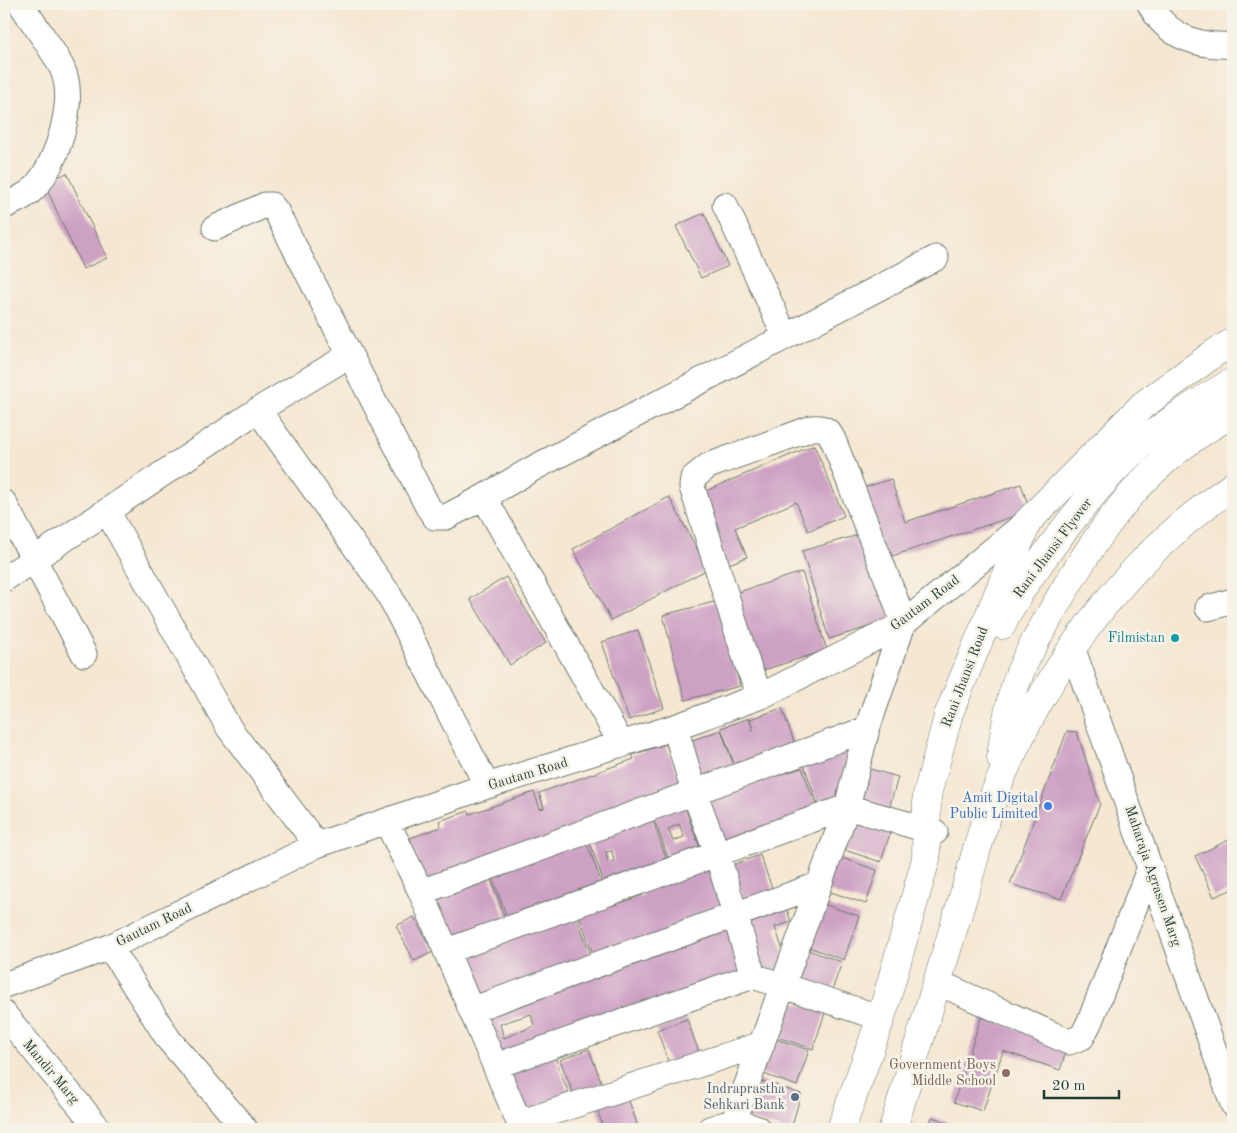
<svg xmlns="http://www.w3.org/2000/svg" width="1237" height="1133" font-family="'Old Standard TT',serif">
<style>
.building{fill:#cda1c4;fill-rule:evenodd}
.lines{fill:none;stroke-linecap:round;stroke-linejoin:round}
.minor-casing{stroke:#6a786b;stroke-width:27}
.major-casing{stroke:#6a786b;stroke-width:29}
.minor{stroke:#fff;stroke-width:25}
.major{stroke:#fff;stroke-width:28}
.culture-dot{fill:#0f9aa8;stroke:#f7f3e8;stroke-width:2}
.shop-dot{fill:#3f7fe0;stroke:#f7f3e8;stroke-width:2}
.education-dot{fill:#8d6e63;stroke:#f7f3e8;stroke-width:2}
.service-dot{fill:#5c6f8a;stroke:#f7f3e8;stroke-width:2}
.labels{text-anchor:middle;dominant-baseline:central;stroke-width:5;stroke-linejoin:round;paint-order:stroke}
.street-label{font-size:14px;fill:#1f3d34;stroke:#f7f3e8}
.culture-label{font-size:14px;fill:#0d838f;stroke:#f7f3e8;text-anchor:end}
.shop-label{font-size:14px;fill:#366cbe;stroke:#f7f3e8;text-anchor:end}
.education-label{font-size:14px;fill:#785e54;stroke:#f7f3e8;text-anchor:end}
.service-label{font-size:14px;fill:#4e5e75;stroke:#f7f3e8;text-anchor:end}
</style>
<rect width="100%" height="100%" fill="#f7f3e8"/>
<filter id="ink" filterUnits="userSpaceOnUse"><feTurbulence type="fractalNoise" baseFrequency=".02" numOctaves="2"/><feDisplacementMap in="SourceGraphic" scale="10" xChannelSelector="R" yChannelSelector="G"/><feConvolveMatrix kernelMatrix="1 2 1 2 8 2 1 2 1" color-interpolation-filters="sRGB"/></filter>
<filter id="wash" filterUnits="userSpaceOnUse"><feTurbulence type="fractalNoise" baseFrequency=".0096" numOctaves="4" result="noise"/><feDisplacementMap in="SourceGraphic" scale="20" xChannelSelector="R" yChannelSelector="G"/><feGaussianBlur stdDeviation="1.12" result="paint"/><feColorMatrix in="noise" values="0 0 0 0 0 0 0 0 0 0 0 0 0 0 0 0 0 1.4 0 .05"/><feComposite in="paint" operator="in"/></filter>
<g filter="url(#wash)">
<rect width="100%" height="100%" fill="#f5e7d2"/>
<g id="blocks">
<path class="building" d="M67 173 107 258 83 269 44 183Z
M704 213 728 266 701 278 676 226Z
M814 445 844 516 808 531 796 502 735 528 747 557 726 565 696 495Z
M891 479 905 522 1021 484 1030 511 886 558 863 488Z
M669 497 708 569 611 620 573 549Z
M865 533 891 620 829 639 802 551Z
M802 572 827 650 754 673 729 595Z
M506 577 546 643 510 665 470 599Z
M718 601 740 686 685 700 663 615Z
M638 630 664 708 629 720 602 642Z
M782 708 798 753 738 775 721 728 749 718 753 730 750 719Z
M721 730 737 774 703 786 687 742Z
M1067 731 1077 732 1100 804 1061 899 1010 884Z
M861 742 840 806 821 814 803 762Z
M666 744 684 793 426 884 410 838 441 827 439 821 469 811 470 814 534 792 540 809 544 808 539 793 634 759 632 755Z
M802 768 819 813 720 846 703 798Z
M870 769 898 777 888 812 859 803Z
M684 805 701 851 670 862 653 817ZM679 824 684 837 673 841 668 829Z
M847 812 892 827 881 862 835 847Z
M651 816 668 863 604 883 589 840ZM612 851 614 861 608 862 606 852Z
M585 838 602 884 507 917 491 873Z
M1233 838V889L1214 897 1195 856Z
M760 855 775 896 746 906 732 865Z
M833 855 877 870 866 904 822 889Z
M710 863 727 912 595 960 578 912 609 901 611 906 643 895 642 893Z
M488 871 506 921 447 942 429 893Z
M817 902 859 916 844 960 803 945Z
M785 903 791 922 775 927 787 962 784 968 766 976 743 917Z
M575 912 593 961 475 1005 458 958Z
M414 917 433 952 414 961 396 926Z
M728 920 746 972 498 1056 481 1014ZM531 1014 534 1026 504 1038 500 1024Z
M802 948 842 962 830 996 791 982Z
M780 998 825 1013 813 1049 768 1034Z
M981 1017 1068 1046 1060 1070 1003 1051 983 1111 954 1102Z
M687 1019 702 1061 672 1072 657 1030Z
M770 1037 809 1050 797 1086 758 1072Z
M589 1049 605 1092 577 1103 560 1060Z
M554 1055 572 1102 521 1121 503 1075Z
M759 1080 801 1094 791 1129H781L747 1118Z
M626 1093 639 1129H604L595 1104Z
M932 1117 967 1129H928Z"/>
</g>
</g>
<g filter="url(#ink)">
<use href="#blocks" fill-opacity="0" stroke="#6a786b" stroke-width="1"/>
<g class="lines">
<defs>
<path id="minor" d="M1150 4C1166 37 1199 47 1233 45
M725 205 785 336
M4 206C15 201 28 196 36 186 58 161 77 100 62 68 51 46 34 25 21 4
M215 228 265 205H271L276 211 428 507 435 517H446L484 497 622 745
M258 410 350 355
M484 497 534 468 936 258
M4 503 84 654
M4 579 107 511
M1208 608 1233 601
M1072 647 1233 1104
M675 727 694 792 717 853 753 976 881 1018
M387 822 421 892 522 1129
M317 845 229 728 107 511 258 410 388 593 487 786
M421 892 867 729
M110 947 169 1040 245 1129
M447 951 847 807 935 832
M937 982 1069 1042 1082 1037 1090 1021 1150 867
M4 985 110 947 317 845 487 786 675 727 761 696 903 624 1028 521
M471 1010 818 885
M4 1014 99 1129
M495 1066 753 976
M519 1123 762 1044
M710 1129 735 1121 758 1129
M731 1129 847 807 867 729 903 624 897 604 834 442C829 430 825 427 812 428L708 466 693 478 692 487 749 669 761 696"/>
<path id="major" d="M1002 625C1013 600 1028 579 1044 557 1074 515 1108 472 1147 439 1174 417 1203 399 1233 382
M1001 758C1004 732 1009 704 1017 680 1026 654 1042 630 1055 606 1101 526 1149 457 1233 414
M841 1129 881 1018 926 859 927 795 949 713 1028 521 1143 405 1216 352 1233 342
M893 1129C916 1051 940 972 964 894 975 858 984 819 998 785 1049 666 1125 559 1233 486"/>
</defs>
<use href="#minor" class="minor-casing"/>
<use href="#major" class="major-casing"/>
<use href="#minor" class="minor"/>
<use href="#major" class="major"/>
</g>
</g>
<circle class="culture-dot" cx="1175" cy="638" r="5"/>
<circle class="shop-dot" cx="1048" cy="806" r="5"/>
<circle class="education-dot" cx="1006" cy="1073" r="5"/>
<circle class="service-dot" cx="795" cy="1097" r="5"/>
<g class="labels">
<g class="street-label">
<text transform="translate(1053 548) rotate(-53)">Rani Jhansi Flyover</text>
<text transform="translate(925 603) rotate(-37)">Gautam Road</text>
<text transform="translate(965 677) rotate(-69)">Rani Jhansi Road</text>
<text transform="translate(528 774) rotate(-17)">Gautam Road</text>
<text transform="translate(1153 876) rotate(71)">Maharaja Agrasen Marg</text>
<text transform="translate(154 925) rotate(-26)">Gautam Road</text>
<text transform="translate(51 1072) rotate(50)">Mandir Marg</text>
</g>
<g class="culture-label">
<text x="1165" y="638">Filmistan</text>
</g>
<g class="shop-label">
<text x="1038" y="798">Amit Digital<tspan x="1038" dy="16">Public Limited</tspan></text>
</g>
<g class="education-label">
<text x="996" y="1065">Government Boys<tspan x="996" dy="16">Middle School</tspan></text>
</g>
<g class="service-label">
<text x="785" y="1089">Indraprastha<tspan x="785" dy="16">Sehkari Bank</tspan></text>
</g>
</g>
<rect width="1237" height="1133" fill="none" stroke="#f7f3e8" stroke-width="20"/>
<path d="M1044 1090v8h75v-8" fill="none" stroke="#1f3d34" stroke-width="2.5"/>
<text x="1052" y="1090" font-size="15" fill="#1f3d34" stroke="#f7f3e8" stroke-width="4" paint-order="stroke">20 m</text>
</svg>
